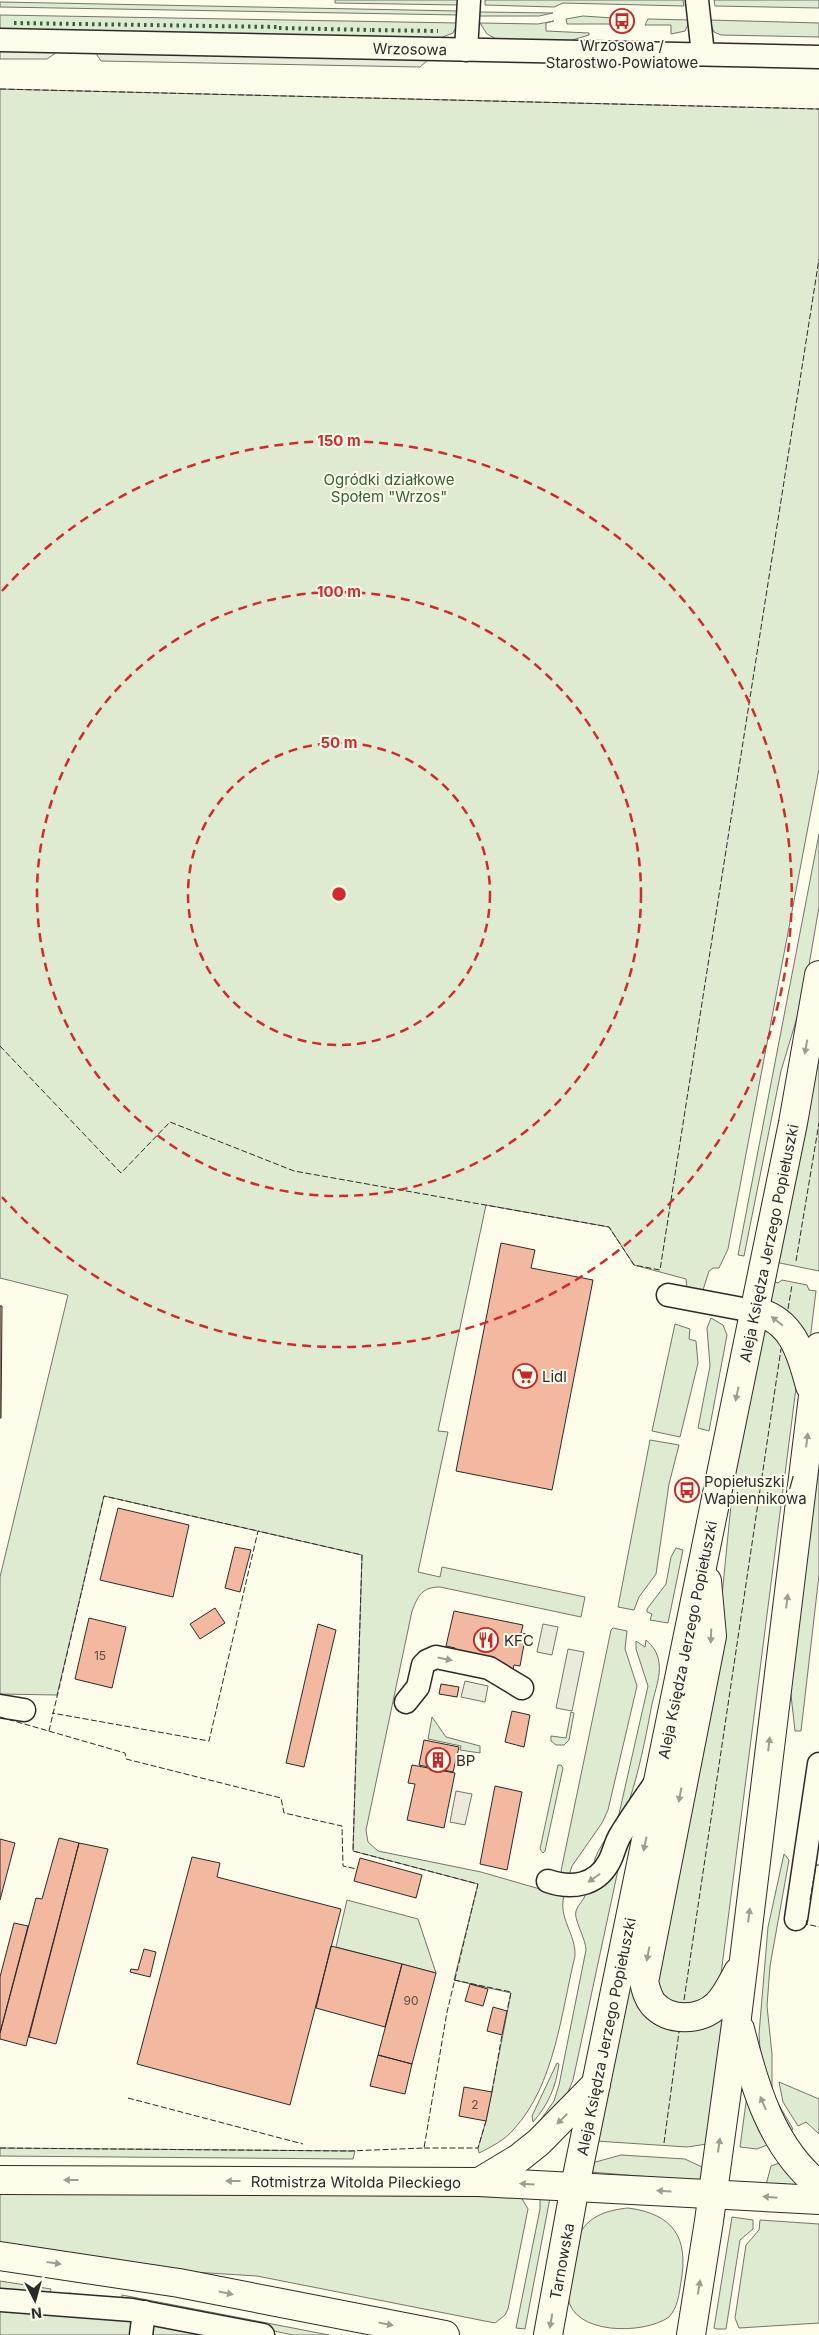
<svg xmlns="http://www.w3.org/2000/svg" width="819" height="2335" font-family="Inter,sans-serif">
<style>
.green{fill:#deebd1;stroke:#74746e}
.parking{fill:#eceadb;stroke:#74746e}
.building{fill:#f2b8a0;stroke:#2b2b2b}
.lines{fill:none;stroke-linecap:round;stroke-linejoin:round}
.minor-casing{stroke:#2b2b2b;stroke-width:25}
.major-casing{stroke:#2b2b2b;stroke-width:30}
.minor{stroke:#fdfbea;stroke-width:22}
.major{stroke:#fdfbea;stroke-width:28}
.hedge{stroke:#34623c;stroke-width:4;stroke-dasharray:2.5 4;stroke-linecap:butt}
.fence{stroke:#2b2b2b;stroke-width:1;stroke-dasharray:6 2.5;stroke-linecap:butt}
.oneway{fill:#9e9d94}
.ring{fill:none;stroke:#d62828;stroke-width:2.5;stroke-dasharray:9 6}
.labels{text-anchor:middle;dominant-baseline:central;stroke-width:4;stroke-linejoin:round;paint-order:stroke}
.number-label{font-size:12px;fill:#5d4e48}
.poi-label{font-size:15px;fill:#2b2b2b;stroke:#fdfbea;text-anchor:start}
.street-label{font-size:15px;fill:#2b2b2b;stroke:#fdfbea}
.park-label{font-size:15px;fill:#34623c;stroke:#fdfbea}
.centre{fill:#d62828;stroke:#fdfbea;stroke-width:2.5}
.ring-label{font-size:15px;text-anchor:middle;font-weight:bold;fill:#d62828;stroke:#fdfbea;stroke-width:4;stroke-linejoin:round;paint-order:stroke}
</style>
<rect width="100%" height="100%" fill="#fdfbea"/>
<path class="green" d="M335 0H459V5L335 3Z
M485 0H683L684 6 563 3 554 7 485 5Z
M714 0H819V8L715 6Z
M0 2 459 11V15L0 7Z
M479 12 553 13 539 16H479Z
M0 15 458 23 453 33 440 38 0 29Z
M583 16 613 18V24H567L566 19Z
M648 19 690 20 685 31 671 34V25H645Z
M709 20 819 23V37L721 35 714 32Z
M554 21 546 23V31L589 33V35L569 41 498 40 487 34 480 23 538 24Z
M0 89 819 109V769L728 1249 719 1268H713L709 1271 703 1290 687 1288 686 1279 634 1265 609 1227 486 1205 438 1431 448 1432 418 1572 440 1577 442 1567 585 1597 581 1617 440 1587C422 1587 418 1596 412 1611L366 1830 368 1842 378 1851 481 1872 564 1896C558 1918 576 1934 575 1956 561 2013 555 2084 514 2129 505 2140 491 2147 479 2153L478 2148 486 2121 511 1993 454 1980 478 1884 353 1851 362 1555 104 1496 57 1695 0 1694V1577L68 1295 0 1278Z
M819 834V907L804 994 781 1071 744 1256 738 1255Z
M819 1047V1271L775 1262Z
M782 1280 807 1285 809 1290 816 1291 810 1340 768 1304 772 1281 778 1283Z
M711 1318 723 1325 727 1335 709 1431 698 1428 710 1366 707 1328Z
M675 1324 690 1329 689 1339 696 1341 698 1363 680 1437 652 1431Z
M763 1324 774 1328 796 1374V1388L720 1982 702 2005 668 2004 651 1974 718 1636 737 1444Z
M650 1440 679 1445 669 1484 656 1574 639 1597 634 1610 618 1607Z
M819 1443V1575L801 1731H795L790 1686Z
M676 1548 683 1550 668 1623 650 1620 652 1614 647 1612V1609L666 1584 671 1557Z
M613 1628 627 1631 625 1649 637 1686 608 1810 602 1823 572 1866 568 1878 561 1871 611 1630Z
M699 1635 640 2001 725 2010 707 2144 687 2147 596 2141Z
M646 1640C653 1646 658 1653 659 1663 661 1675 655 1691 652 1704 643 1751 629 1832 593 1865 598 1845 612 1834 619 1814L648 1686 636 1649V1641L645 1647Z
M571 1712 574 1713 569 1740 564 1745H556L551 1741V1736L566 1738Z
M432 1717 446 1737 480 1746V1753L460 1750 461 1746 428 1739Z
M558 1765H561L563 1768 545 1851 543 1853 540 1849Z
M784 1854 789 1860 770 1966 767 2006 772 2054V2093L793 2129 787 2134 761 2063 759 2034 768 1927Z
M621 1856 573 2080 565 2099 537 2125 554 2101 559 2085 586 1950C586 1939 573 1918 576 1911 578 1904 584 1901 586 1893Z
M347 1900 418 1919 436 1973 336 1947Z
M557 2063 559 2064C556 2087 548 2105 533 2122L532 2116Z
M779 2082 819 2099V2134L806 2122 798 2126 783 2102Z
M747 2095 772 2143 757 2149 740 2147Z
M0 2148 355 2151 353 2159 0 2156Z
M621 2155 685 2159 704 2168 702 2179 700 2181 590 2172 592 2163Z
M782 2162 801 2187 766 2185 771 2166Z
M0 2192 521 2197 528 2209 508 2309 505 2315 495 2323 257 2276 193 2272 0 2244Z
M540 2195 550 2198 525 2329 516 2328 540 2209Z
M628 2208C673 2214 689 2237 681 2282 679 2294 678 2307 669 2317 644 2335 572 2335 568 2297 567 2281 577 2249 580 2233 590 2215 609 2210 628 2208Z
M732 2217 753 2220V2229L740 2240 726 2329H717L714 2328Z
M760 2220 819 2224V2323L739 2328 735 2318 746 2245 759 2230Z
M0 2281 51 2289 50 2296 68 2298 69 2293 77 2294V2300L0 2295Z
M88 2295 121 2301 122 2295 329 2335H293L203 2316 87 2301Z
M0 2311 113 2317 207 2335H0Z"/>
<path class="parking" d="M0 51 57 52 47 59H0Z
M95 52 429 59 420 67 101 61Z
M543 1624 558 1627 552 1655 537 1652Z
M568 1649 584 1652 572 1711 556 1708Z
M465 1681 488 1686 485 1702 461 1697Z
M456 1791 472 1794 465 1825 450 1822Z"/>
<path class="building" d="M615 18 632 19 631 24H615Z
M501 1243 535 1250 531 1268 593 1280 552 1490 456 1471Z
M0 1306H2L1 1418H0Z
M687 1479 690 1480 687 1498 684 1497Z
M118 1508 189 1525 173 1597 100 1580Z
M235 1547 251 1550 240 1592 225 1588Z
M215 1608 225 1623 200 1639 190 1624Z
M454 1611 523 1625 521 1633 526 1634 520 1666 514 1665 513 1669 453 1657 455 1648 446 1646Z
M89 1618 126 1627 112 1688 75 1679Z
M318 1624 336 1630 304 1767 286 1763Z
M441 1684 459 1687 457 1697 439 1694Z
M512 1711 530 1715 524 1747 505 1742Z
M424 1740 459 1747 453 1772 419 1765Z
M412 1765 455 1773 444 1828 407 1820 415 1784 408 1783Z
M495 1786 522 1792 507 1870 480 1864Z
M59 1838 79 1843 26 2046 0 2039V2033L36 1898 42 1899Z
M0 1839 15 1843 0 1900Z
M79 1843 108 1849 56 2044 29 2037Z
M192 1857 220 1863 217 1877 341 1909 290 2105 137 2064Z
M360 1858 422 1875 416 1898 354 1881Z
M14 1923 28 1926 0 2033V1977Z
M331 1946 402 1964 385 2027 316 2008Z
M144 1949 156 1952 150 1977 130 1972 131 1969 138 1970Z
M402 1964 436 1973 412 2064 378 2055Z
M470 1984 488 1989 483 2006 465 2001Z
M493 2007 507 2011 502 2035 487 2031Z
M378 2055 412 2064 405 2094 370 2086Z
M464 2087 492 2092 486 2121 459 2116Z"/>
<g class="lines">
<defs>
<g id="minor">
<path d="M697 0 703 54"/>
<path id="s1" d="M0 40 819 57"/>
<path d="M466 50 469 0"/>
<path d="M668 1295 753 1311"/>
<path d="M406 1702 418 1687 423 1665 427 1661 436 1657 489 1668 522 1688"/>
<path d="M0 1706 24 1710"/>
<path d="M548 1881C571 1889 596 1886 609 1862 614 1853 615 1843 621 1834 632 1816 644 1799 656 1782"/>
<path d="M796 1919 819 1764"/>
<path d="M0 2300 132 2310 263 2335"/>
<path d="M141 2335 144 2312"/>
</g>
<g id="major">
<path d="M753 1311C792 1318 801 1352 810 1386"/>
<path d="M707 1581 712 1636 644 1982C646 1990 648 1998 653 2004 669 2022 700 2021 717 2005 726 1996 732 1983 738 1972"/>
<path d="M740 2029C754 2085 772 2148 819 2185"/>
<path id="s2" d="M0 2180 479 2182 819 2200"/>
<path d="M479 2182 519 2158 539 2142 596 2084"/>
<path d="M0 2256 179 2283 445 2335"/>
<path id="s3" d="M548 2335 575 2186 793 1123 819 975"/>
<path d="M691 2335 709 2221 737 2017 819 1347"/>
</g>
</defs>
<use href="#minor" class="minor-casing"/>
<use href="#major" class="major-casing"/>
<use href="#minor" class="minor"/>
<use href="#major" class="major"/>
<path class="hedge" d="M14 23 278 27
M279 28 371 30
M372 30 438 31"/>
<path class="fence" d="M0 89 819 109
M0 1046 121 1173 170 1122 294 1171 609 1227 634 1265 660 1270 819 259
M796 1261 819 1123
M788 1309 792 1285
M0 1717 125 1753 126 1759 281 1798 284 1813 342 1826 343 1866 357 1869
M49 1731 104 1496 258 1531
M810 1900 816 1865H819
M807 1920 806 1924 819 1927
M454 1980 511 1992 507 2011
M684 2000 781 1349
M492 2092 502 2035
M128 2098 303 2144
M664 2143 679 2032
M0 2148 349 2151 424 2148 447 2012 478 1884 353 1851 362 1555 258 1531 209 1741 52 1713
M424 2148H478L486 2121"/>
</g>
<defs><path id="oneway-solid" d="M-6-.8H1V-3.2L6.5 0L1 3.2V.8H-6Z" transform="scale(1.25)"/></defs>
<g class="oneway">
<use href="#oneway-solid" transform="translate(806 1047) rotate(100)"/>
<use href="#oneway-solid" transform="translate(777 1321) rotate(-142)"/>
<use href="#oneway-solid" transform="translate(737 1394) rotate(102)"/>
<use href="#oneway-solid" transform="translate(807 1440) rotate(-83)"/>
<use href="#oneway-solid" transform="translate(787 1601) rotate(-83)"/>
<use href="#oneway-solid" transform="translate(711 1636) rotate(92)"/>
<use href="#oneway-solid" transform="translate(445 1659) rotate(11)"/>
<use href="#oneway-solid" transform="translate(769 1744) rotate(-83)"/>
<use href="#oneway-solid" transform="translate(680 1795) rotate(101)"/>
<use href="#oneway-solid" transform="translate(645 1844) rotate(102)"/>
<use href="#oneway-solid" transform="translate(594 1878) rotate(145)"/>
<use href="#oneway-solid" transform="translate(749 1915) rotate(-83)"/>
<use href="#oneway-solid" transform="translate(648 1954) rotate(101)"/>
<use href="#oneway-solid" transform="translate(763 2103) rotate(-113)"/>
<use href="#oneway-solid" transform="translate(562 2119) rotate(135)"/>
<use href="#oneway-solid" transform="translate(719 2145) rotate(-82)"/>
<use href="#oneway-solid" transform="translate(71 2180) rotate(-180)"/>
<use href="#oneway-solid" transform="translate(233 2181) rotate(-180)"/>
<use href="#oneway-solid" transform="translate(527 2184) rotate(-177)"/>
<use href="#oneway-solid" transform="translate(664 2191) rotate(-177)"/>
<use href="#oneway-solid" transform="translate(770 2197) rotate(-175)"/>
<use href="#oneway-solid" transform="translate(54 2263) rotate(8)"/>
<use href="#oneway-solid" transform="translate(699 2287) rotate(-81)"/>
<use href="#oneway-solid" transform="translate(226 2293) rotate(12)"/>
<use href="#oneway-solid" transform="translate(551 2321) rotate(100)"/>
<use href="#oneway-solid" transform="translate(386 2324) rotate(11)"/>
</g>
<g class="ring">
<circle cx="339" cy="894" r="151"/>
<circle cx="339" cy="894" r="302"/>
<path d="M2 591A453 453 0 1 1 2 1197"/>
</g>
<defs>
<symbol id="bus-ring" viewBox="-11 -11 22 22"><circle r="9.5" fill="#fdfbea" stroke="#c62828" stroke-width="1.5"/><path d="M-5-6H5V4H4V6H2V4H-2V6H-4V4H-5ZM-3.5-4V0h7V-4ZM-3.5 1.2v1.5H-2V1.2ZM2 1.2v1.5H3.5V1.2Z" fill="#c62828"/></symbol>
<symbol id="supermarket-ring" viewBox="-11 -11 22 22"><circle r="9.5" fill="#fdfbea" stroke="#c62828" stroke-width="1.5"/><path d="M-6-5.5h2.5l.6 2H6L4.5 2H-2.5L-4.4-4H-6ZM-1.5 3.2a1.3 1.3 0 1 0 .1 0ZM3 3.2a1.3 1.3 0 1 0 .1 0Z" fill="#c62828"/></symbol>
<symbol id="restaurant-ring" viewBox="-11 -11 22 22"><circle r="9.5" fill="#fdfbea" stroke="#c62828" stroke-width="1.5"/><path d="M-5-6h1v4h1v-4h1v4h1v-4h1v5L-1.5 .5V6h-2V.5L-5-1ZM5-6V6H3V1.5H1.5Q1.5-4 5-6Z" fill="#c62828"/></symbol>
<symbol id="building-ring" viewBox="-11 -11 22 22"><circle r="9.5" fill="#fdfbea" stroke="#c62828" stroke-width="1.5"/><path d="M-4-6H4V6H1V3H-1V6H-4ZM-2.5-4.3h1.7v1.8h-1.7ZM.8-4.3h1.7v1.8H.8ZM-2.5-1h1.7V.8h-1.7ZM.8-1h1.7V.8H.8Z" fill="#c62828"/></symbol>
</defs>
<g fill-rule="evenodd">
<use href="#bus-ring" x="608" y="7" width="28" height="28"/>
<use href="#supermarket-ring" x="511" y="1362" width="28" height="28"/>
<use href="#bus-ring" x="673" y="1476" width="28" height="28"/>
<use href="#restaurant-ring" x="472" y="1626" width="28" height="28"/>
<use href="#building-ring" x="424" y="1746" width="28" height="28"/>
</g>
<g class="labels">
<g class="number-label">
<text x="100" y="1655">15</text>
<text x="411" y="2000">90</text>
<text x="475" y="2104">2</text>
</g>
<g class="poi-label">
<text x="622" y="45" text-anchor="middle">Wrzosowa /<tspan x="622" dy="17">Starostwo Powiatowe</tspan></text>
<text x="542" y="1376">Lidl</text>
<text x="704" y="1481">Popiełuszki /<tspan x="704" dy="17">Wapiennikowa</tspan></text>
<text x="504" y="1640">KFC</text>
<text x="456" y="1760">BP</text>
</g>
<g class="street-label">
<text stroke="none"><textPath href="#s1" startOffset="410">Wrzosowa</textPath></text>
<text stroke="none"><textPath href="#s3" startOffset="1114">Aleja Księdza Jerzego Popiełuszki</textPath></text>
<text stroke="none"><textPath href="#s3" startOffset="709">Aleja Księdza Jerzego Popiełuszki</textPath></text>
<text stroke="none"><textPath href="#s3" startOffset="304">Aleja Księdza Jerzego Popiełuszki</textPath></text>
<text stroke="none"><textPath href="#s2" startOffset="356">Rotmistrza Witolda Pileckiego</textPath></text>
<text stroke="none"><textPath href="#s3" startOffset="75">Tarnowska</textPath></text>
</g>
<g class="park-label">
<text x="389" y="479">Ogródki działkowe<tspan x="389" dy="17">Społem "Wrzos"</tspan></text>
</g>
</g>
<circle cx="339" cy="894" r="8" class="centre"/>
<g class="ring-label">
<text x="339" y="446">150 m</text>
<text x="339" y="597">100 m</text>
<text x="339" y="748">50 m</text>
</g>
<g transform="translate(35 2300) rotate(174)" stroke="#fdfbea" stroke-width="4" paint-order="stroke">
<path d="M0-4L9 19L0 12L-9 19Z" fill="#2b2b2b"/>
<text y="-8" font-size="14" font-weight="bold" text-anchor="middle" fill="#2b2b2b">N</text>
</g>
</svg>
